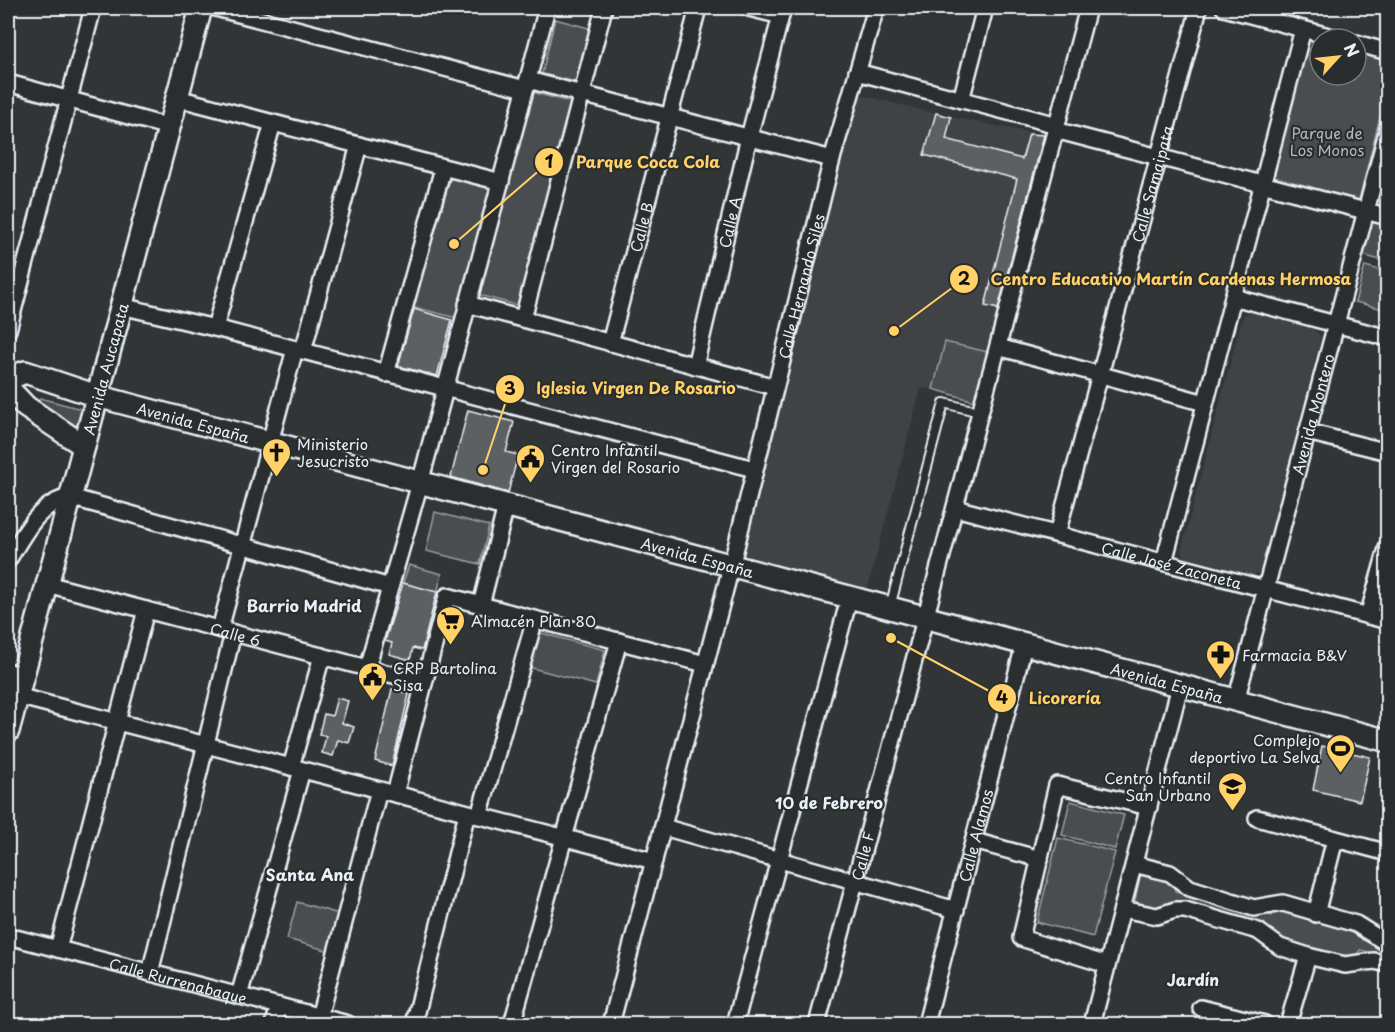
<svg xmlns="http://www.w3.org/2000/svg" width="1395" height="1032" font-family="'Playpen Sans',sans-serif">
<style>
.built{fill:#3f4244}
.green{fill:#494d4f;stroke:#989fa4;stroke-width:1.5}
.building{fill:#5c6063;stroke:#e8f1f8;stroke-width:1.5}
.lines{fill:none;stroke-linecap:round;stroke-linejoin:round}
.lane-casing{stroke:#e8f1f8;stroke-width:12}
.street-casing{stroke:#e8f1f8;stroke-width:20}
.secondary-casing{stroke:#e8f1f8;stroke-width:26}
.lane{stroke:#2a2d2e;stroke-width:8}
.street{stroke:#2a2d2e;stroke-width:15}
.secondary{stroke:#2a2d2e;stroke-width:21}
.labels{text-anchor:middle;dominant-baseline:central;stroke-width:4.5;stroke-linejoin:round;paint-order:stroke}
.park-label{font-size:15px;fill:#b0b8bd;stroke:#2a2d2e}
.street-label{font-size:15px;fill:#e8f1f8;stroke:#2a2d2e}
.poi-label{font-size:15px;fill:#e8f1f8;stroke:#2a2d2e;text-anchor:start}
.neighbourhood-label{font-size:16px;font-weight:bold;fill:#e8f1f8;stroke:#2a2d2e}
.leader{fill:none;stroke:#ffd166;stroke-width:2}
.callout-dot{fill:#ffd166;stroke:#2a2d2e;stroke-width:2}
.mark-label{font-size:18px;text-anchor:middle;font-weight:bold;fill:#111}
.callout-label{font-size:16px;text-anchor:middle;font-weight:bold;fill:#ffd166;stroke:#2a2d2e;stroke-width:4.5;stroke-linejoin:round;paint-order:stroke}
</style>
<rect width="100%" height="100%" fill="#323536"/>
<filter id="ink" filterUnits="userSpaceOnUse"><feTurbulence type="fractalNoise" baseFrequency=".0167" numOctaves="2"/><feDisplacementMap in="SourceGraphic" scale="12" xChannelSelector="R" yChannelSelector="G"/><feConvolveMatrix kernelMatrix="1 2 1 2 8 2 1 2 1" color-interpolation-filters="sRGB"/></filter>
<g filter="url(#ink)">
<path class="built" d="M861 95 951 117 1049 136 974 401 933 389 921 388 868 587 860 593 740 560 854 98Z
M1251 312 1315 330 1321 337 1261 571 1252 577 1186 560 1181 551 1241 322 1244 315Z"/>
<path class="green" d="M555 19 589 28 576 82 542 74Z
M1306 37 1320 41V75H1356V50L1387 59V89L1359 200 1270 176Z
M532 92 573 103 520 306 479 295Z
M452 173 493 180 457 318 413 307Z
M1372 218 1387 222V262L1362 255Z
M1365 266 1387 272V310L1355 302Z
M945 342 988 352 974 401 933 389Z
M40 398 89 411V437L36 403Z
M435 512 489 526 480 564 426 551Z
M409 565 442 574 437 592 403 583Z
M537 632 605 650 596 685 528 667Z
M1070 801 1124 815 1115 849 1062 835Z
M1058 838 1115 852 1093 937 1037 922Z
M1149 871 1172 877 1175 891 1272 916 1279 906 1361 927 1362 940 1387 947V956L1360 950 1354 959 1277 939 1264 923 1180 902 1163 911 1139 906 1135 900 1140 876Z
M297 902 350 917 340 954 287 939Z"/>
<path class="building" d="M936 113 951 117 946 139 1022 159 1029 134 1044 135 998 309 985 306 1017 179 924 155Z
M414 309 452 320 437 376 398 366Z
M468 410 514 422 506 452 518 455 508 493 451 477Z
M403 583 437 592 422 650 413 648 410 660 389 654 392 643 385 641Z
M392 689 409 694 392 766 375 761Z
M337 698 348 701 342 723 354 727 349 743 338 740 333 756 322 753 326 736 319 734 324 714 332 716Z
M1322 746 1370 757 1360 801 1313 790Z"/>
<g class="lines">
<defs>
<path id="lane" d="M890 607 944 403 980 412"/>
<g id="street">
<path d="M216 8 525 89"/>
<path d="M749 8 781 16"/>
<path d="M1224 8 1340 39"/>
<path d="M1356 43 1388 52"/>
<path d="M857 72 1057 125"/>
<path d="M528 80 832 159"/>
<path d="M8 83 169 127"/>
<path d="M177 98 501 182"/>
<path d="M961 100 985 8"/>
<path d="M1055 130 1388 217"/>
<path d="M1233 297 1388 338"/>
<path d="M467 304 775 387"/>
<path d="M121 306 215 328 754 469"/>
<path d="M523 319 604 8"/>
<path d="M215 328 273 123"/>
<path d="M8 330 93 8"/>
<path id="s1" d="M610 343 698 8"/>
<path d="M998 347 1205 403"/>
<path d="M303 351 359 145"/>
<path id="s2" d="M695 366 749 137 783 8"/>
<path d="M386 374 443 168"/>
<path d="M1307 432 1388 452"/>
<path id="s3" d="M955 508 1388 621"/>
<path id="s4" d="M1057 534 1199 8"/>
<path d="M8 560C24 535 38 503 70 497L390 587"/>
<path d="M1164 562 1303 29"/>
<path id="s5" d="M47 584 424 683"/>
<path d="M481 605 506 506"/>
<path d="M1368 616 1388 545"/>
<path d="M220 629 295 349"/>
<path d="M367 668 420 483 547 8"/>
<path d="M8 671 21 681"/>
<path d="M17 696 654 861"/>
<path id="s6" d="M1236 701 1388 128"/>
<path d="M291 767 322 656"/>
<path d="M395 794 447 596 705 664"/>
<path d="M479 816 535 619"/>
<path d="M1257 818 1388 853"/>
<path d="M663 827 956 910"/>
<path d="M974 841 1040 859"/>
<path d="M1134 864 1170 873 1190 888 1254 908 1283 903 1356 924 1388 944"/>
<path d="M1122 909 1157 916 1175 910H1185L1258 931 1280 947 1308 956 1345 965 1374 961 1388 964"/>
<path d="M1316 914 1335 839"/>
<path id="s7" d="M8 936 348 1024"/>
<path d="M58 949 146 610"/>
<path d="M1107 965 1021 938 1057 785 1149 807"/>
<path d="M150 973 233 633"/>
<path d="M239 996 302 770"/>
<path d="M1201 1008 1265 1024"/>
<path d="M319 1017 379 790"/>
<path d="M274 1024 279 1006"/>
<path d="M414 1024 467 813"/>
<path d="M512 1024 619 641"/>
<path id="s8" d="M611 1024 731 567 832 159 876 8"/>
<path d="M735 1024 849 599"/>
<path id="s9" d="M817 1024 1088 8"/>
<path id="s10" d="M926 1024 1024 645"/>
<path d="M1092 1024 1180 686"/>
<path d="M1288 1024 1308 956"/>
</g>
<g id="secondary">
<path id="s11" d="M8 379 25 372 97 396 1388 741"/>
<path d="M8 388 26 407 84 446"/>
<path id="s12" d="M8 731 201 8"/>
</g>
</defs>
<use href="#lane" class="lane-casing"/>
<use href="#street" class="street-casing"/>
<use href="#secondary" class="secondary-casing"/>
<use href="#lane" class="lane"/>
<use href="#street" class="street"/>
<use href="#secondary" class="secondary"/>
</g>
</g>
<defs>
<symbol id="church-pin" viewBox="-11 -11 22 30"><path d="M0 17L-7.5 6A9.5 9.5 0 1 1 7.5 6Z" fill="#ffd166" stroke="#2a2d2e"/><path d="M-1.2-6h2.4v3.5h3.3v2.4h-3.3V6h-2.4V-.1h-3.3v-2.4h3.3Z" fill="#111"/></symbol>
<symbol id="civic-pin" viewBox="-11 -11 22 30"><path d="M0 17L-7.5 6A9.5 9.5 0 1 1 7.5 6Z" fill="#ffd166" stroke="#2a2d2e"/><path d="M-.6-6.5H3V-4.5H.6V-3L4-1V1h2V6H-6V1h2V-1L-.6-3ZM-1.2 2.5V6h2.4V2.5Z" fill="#111"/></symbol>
<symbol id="supermarket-pin" viewBox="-11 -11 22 30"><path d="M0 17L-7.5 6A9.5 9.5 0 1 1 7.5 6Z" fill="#ffd166" stroke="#2a2d2e"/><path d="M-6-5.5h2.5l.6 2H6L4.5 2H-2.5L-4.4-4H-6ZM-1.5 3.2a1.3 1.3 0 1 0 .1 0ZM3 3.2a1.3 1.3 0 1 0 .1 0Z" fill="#111"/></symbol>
<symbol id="pharmacy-pin" viewBox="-11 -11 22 30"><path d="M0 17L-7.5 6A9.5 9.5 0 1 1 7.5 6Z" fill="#ffd166" stroke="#2a2d2e"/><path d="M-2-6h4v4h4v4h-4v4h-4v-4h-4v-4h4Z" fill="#111"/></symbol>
<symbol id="stadium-pin" viewBox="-11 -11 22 30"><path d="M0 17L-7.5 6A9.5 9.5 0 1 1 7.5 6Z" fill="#ffd166" stroke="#2a2d2e"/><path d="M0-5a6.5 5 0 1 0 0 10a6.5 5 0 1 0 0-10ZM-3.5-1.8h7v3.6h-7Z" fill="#111"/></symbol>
<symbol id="school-pin" viewBox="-11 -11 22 30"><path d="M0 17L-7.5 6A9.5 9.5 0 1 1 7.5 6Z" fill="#ffd166" stroke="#2a2d2e"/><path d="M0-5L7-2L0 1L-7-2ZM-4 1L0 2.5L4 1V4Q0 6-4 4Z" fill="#111"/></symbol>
</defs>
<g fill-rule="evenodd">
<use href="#church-pin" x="260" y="436" width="33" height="45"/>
<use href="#civic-pin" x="514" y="442" width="33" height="45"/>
<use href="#supermarket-pin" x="434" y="604" width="33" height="45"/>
<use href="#pharmacy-pin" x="1204" y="638" width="33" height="45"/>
<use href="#civic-pin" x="356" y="660" width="33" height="45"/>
<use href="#stadium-pin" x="1324" y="732" width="33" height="45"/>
<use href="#school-pin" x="1216" y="770" width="33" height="45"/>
</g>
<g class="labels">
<g class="park-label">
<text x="1327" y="132">Parque de<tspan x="1327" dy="17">Los Monos</tspan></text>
</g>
<g class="street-label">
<text stroke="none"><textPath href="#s4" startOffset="363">Calle Samaipata</textPath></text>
<text stroke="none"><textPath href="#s2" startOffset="148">Calle A</textPath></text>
<text stroke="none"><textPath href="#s1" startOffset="120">Calle B</textPath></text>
<text stroke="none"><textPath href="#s8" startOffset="762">Calle Hernando Siles</textPath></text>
<text stroke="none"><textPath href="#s12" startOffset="375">Avenida Aucapata</textPath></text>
<text stroke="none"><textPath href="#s6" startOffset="297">Avenida Montero</textPath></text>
<text stroke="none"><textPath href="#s11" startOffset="194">Avenida España</textPath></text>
<text stroke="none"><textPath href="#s11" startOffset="716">Avenida España</textPath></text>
<text stroke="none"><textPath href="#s3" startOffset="224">Calle José Zaconeta</textPath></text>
<text stroke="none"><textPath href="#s5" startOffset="195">Calle 6</textPath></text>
<text stroke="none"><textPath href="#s11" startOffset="1202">Avenida España</textPath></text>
<text stroke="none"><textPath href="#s10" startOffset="195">Calle Alamos</textPath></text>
<text stroke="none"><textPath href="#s9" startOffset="174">Calle F</textPath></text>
<text stroke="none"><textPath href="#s7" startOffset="176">Calle Rurrenabaque</textPath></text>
</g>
<g class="poi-label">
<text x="297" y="443">Ministerio<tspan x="297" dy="17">Jesucristo</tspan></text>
<text x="551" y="449">Centro Infantil<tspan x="551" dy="17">Virgen del Rosario</tspan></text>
<text x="471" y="620">Almacén Plan 80</text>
<text x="1242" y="654">Farmacia B&amp;V</text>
<text x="393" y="667">CRP Bartolina<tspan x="393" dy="17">Sisa</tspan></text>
<text x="1320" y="739" text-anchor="end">Complejo<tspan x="1320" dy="17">deportivo La Selva</tspan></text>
<text x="1211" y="777" text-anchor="end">Centro Infantil<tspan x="1211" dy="17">San Urbano</tspan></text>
</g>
<g class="neighbourhood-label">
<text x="304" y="605">Barrio Madrid</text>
<text x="829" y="802">10 de Febrero</text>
<text x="310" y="874">Santa Ana</text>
<text x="1193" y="979">Jardín</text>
</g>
</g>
<path class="leader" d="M454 244L549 162M894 331L964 279M483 470L510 389M891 638L1002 698"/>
<g class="callout-dot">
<circle cx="454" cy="244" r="6"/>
<circle cx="894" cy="331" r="6"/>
<circle cx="483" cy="470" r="6"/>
<circle cx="891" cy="638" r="6"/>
<circle cx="549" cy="162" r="15"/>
<circle cx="964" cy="279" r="15"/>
<circle cx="510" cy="389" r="15"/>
<circle cx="1002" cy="698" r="15"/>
</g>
<g class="mark-label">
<text x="549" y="168">1</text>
<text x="964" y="285">2</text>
<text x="510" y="395">3</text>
<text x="1002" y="704">4</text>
</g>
<g class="callout-label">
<text x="648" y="168">Parque Coca Cola</text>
<text x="1171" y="285">Centro Educativo Martín Cardenas Hermosa</text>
<text x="636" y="394">Iglesia Virgen De Rosario</text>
<text x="1065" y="704">Licorería</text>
</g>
<rect width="1395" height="1032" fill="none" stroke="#2a2d2e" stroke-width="30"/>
<rect x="15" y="15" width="1365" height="1002" fill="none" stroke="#e8f1f8" stroke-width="2" filter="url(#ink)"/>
<g transform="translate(1338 57) rotate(63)"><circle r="28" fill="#2a2d2e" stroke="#767b7f" stroke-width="1.5"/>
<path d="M0-4.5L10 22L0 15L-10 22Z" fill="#ffd166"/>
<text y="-9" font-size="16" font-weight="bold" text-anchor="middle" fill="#e8f1f8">N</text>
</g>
</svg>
